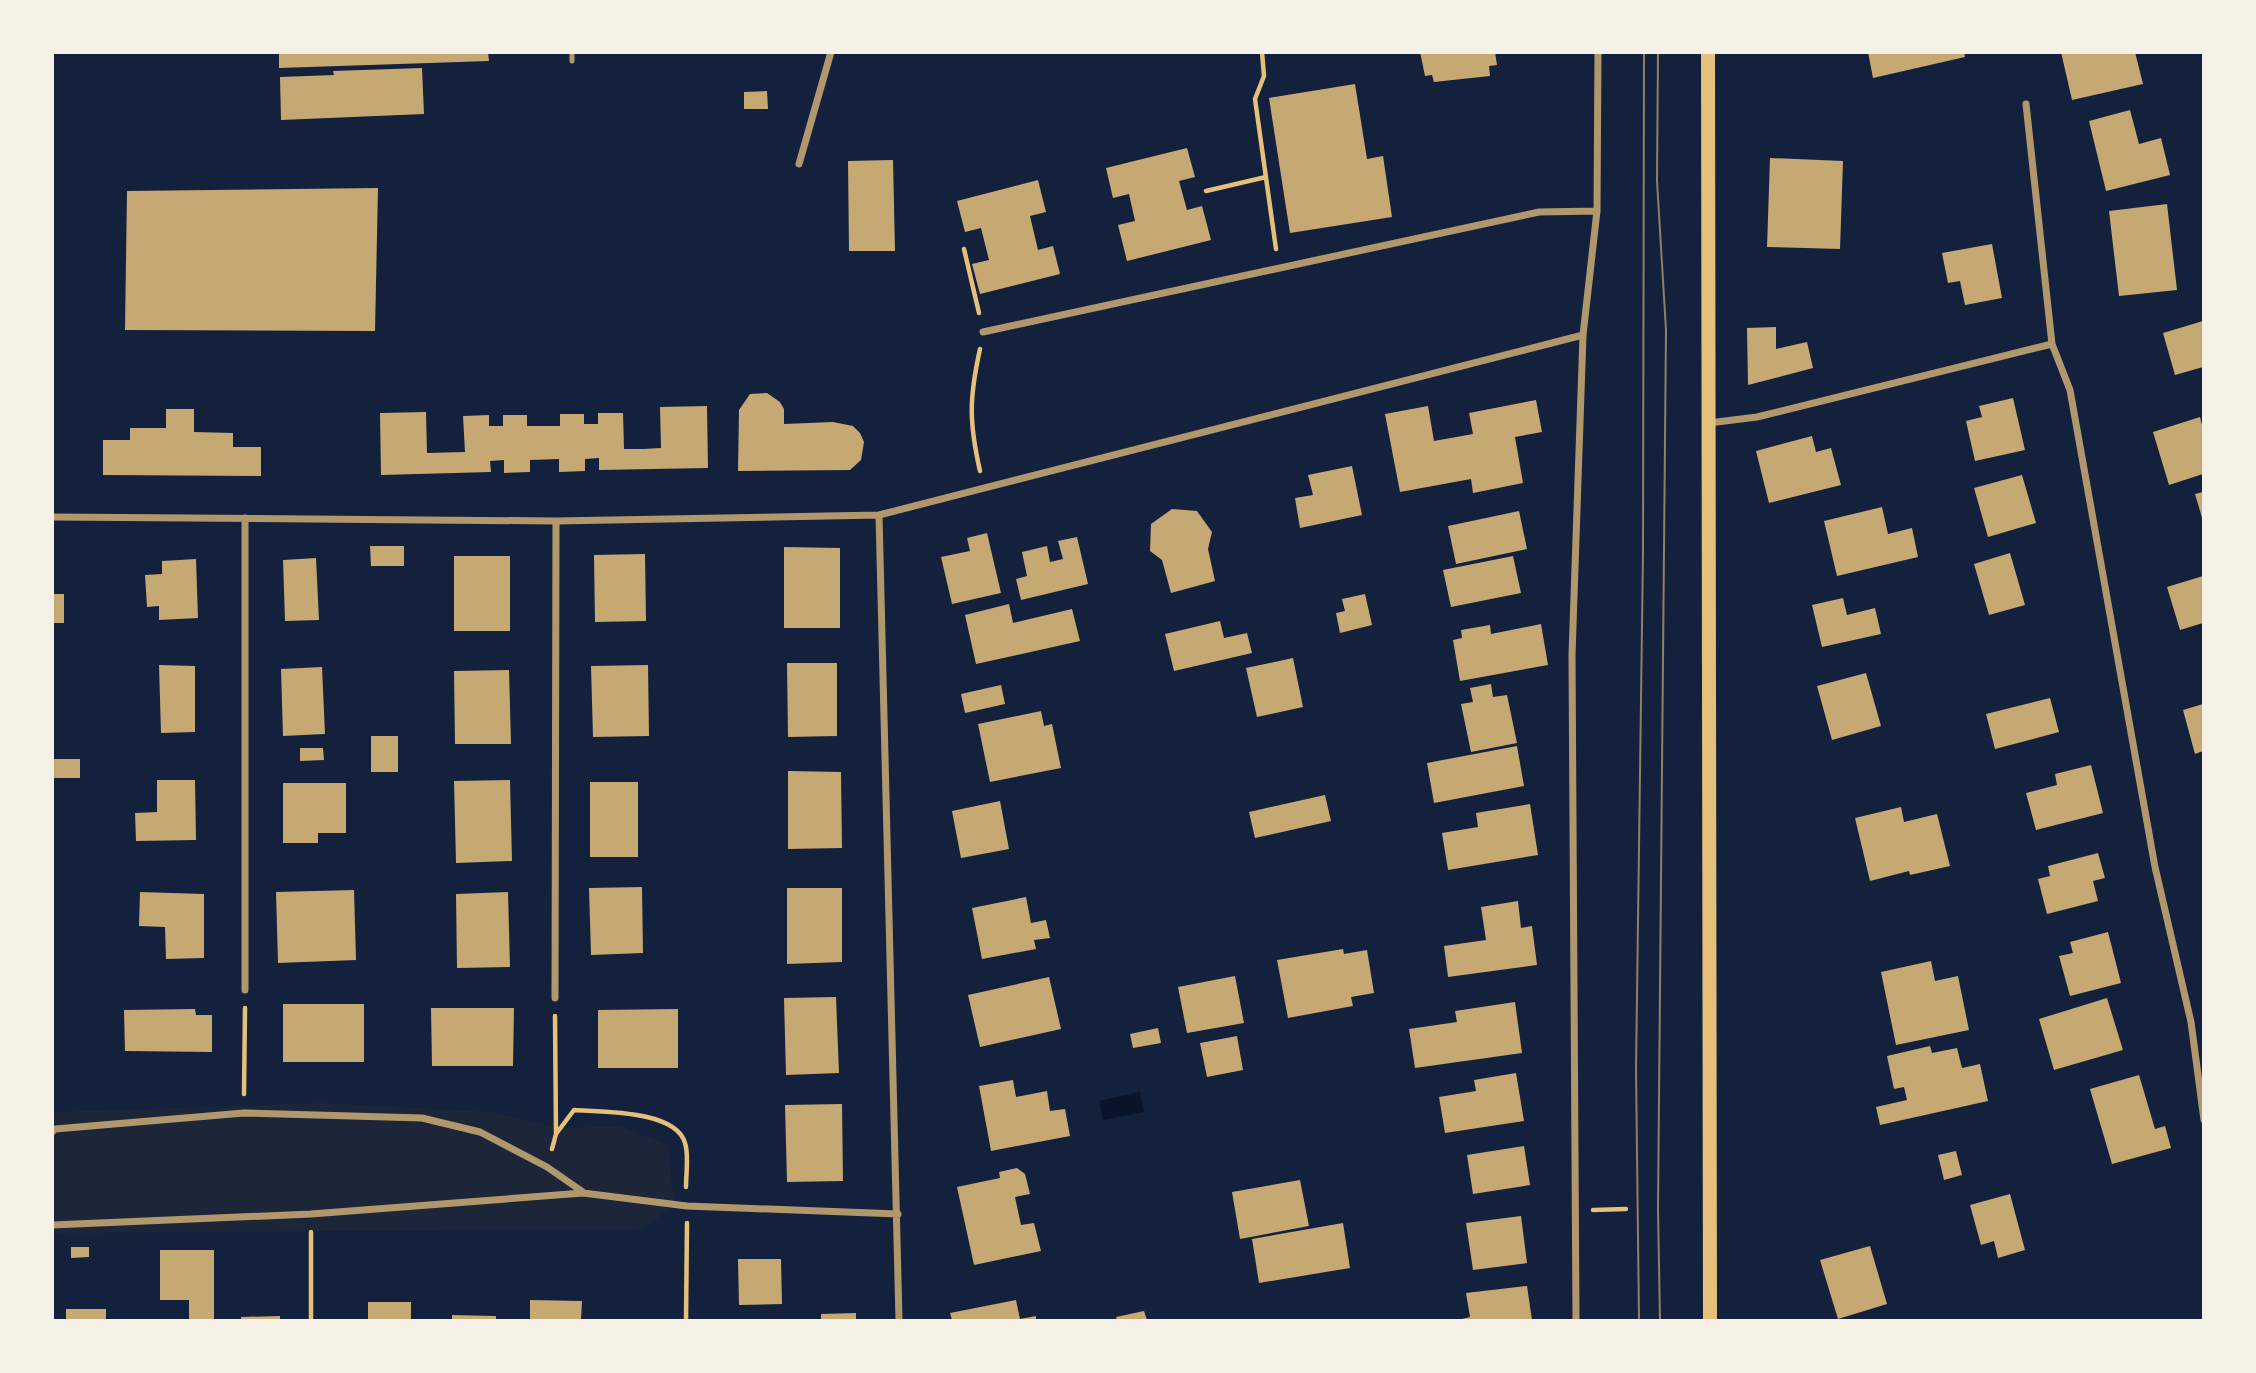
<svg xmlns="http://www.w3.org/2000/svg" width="2256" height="1373" font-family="Lora,serif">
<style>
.green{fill:#1d2539}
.water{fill:#0b132b}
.building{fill:#c6a872}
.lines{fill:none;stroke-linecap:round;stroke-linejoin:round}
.path{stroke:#e5c07b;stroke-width:4.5}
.service{stroke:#b1986c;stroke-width:5}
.minor{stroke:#b1986c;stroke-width:7}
.secondary{stroke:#e5c07b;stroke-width:14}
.tram{stroke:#918062;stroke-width:2}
</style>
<rect width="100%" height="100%" fill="#14213d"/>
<path class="green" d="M324 1103 491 1112 562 1128 619 1126 668 1145 674 1203 645 1229 53 1233 52 1112Z"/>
<path class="water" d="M1140 1092 1144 1112 1103 1120 1099 1101Z"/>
<path class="building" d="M279 52H488L489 61 279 68Z
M1420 52H1495L1497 65 1489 66 1490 76 1434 82 1432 75 1425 76Z
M1868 52H1964L1965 57 1873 78Z
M2061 52H2135L2143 84 2072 100Z
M422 68 424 114 281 120 280 77 334 75 333 71Z
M1355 84 1367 159 1383 156 1392 217 1290 233 1269 98Z
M767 91 768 109H744V92Z
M2130 110 2139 144 2161 138 2170 175 2106 191 2089 121Z
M1187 148 1195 177 1179 181 1187 210 1202 206 1211 240 1127 261 1118 225 1135 221 1129 194 1113 198 1106 168Z
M1770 158 1843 161 1840 249 1767 247Z
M893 160 895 251H849L848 161Z
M1038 180 1046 212 1030 216 1038 250 1053 246 1060 274 980 294 972 264 989 260 981 228 965 232 957 201Z
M378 188 375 331 125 330 127 191Z
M2167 204 2177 290 2119 296 2109 211Z
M1992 244 2002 298 1965 305 1960 281 1948 283 1942 253Z
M2203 321V367L2175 375 2163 333Z
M1776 327V349L1807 342 1813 368 1748 385 1747 328Z
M767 393 780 402 784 409V424L833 422 853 426 860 433 864 442 861 460 850 470 738 471 739 410 750 394Z
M2013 398 2025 450 1975 461 1966 421 1982 417 1979 406Z
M1536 400 1542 432 1515 437 1523 483 1473 493 1471 479 1400 492 1385 414 1428 406 1434 441 1473 434 1469 413Z
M707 406 708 468 599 470V458L585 459V471L559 472V459L530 460V472L504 473V460L490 461 491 472 381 475 380 413 426 412 427 453 465 452 463 416 489 415V426H503V415H527V426H560V414H584V424H598V413H623L624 449H643L661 448 660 407Z
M166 409H194V432L233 433V447H261V476L103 475V440H130V428H166Z
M2200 417 2203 429V474L2169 485 2153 432Z
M1812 436 1816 452 1831 448 1841 485 1769 503 1756 451Z
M1352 466 1362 515 1300 528 1295 498 1313 495 1308 475Z
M2022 475 2036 523 1988 537 1974 488Z
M2203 492V521L2195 494Z
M1882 507 1888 534 1912 528 1918 557 1837 576 1824 521Z
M1172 509 1197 511 1212 532 1208 549 1215 581 1171 593 1162 560 1150 551 1151 524Z
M1519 511 1527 549 1456 564 1448 526Z
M987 533 1001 593 952 604 941 557 970 551 967 538Z
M1077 537 1088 584 1021 600 1016 579 1027 576 1022 552 1047 546 1050 562 1063 559 1058 541Z
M370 546H404V566H371Z
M784 547 840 548V628H784Z
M2010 553 2025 605 1989 615 1974 564Z
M645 554 646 621 595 622 594 555Z
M454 556H510V631H454Z
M1513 556 1521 593 1451 607 1443 570Z
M316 558 319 620 285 621 283 560Z
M196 559 198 618 159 620V606L147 607 145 575 162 574V561Z
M2203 576V623L2180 630 2167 587Z
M52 594H64V623H52Z
M1365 594 1372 625 1340 633 1336 613 1345 611 1342 599Z
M1843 598 1847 615 1875 608 1881 634 1822 647 1812 605Z
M1009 604 1013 623 1072 609 1080 641 976 664 965 615Z
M1220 621 1224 638 1247 633 1252 653 1174 671 1165 634Z
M1541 624 1548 665 1460 681 1453 640 1462 638 1461 630 1490 625 1491 634Z
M1293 658 1303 707 1257 717 1246 668Z
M787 663H837V736L788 737Z
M159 665 195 666V732L161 733Z
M648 665 649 736 593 737 591 666Z
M322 667 325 734 283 736 281 669Z
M509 670 511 744H455L454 671Z
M1866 673 1881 726 1832 740 1817 686Z
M1491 684 1493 697 1507 695 1517 743 1471 752 1461 704 1473 702 1470 688Z
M1001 685 1005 704 965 713 961 694Z
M2050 698 2059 732 1995 749 1986 714Z
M2203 704V751L2195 754 2183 710Z
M1041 711 1044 726 1052 724 1061 768 990 782 978 724Z
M371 736H398V772H371Z
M1517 746 1524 786 1434 803 1427 763Z
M300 748H323L324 760 300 761Z
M54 759H80V778H54Z
M2091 765 2103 813 2036 830 2026 793 2057 785 2055 774Z
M788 771 841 772 842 848 788 849Z
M157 780H195L196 840 136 841 135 813 157 812Z
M510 780 512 861 456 863 454 781Z
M590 782H638V857H590Z
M283 783H346V833H318V843H283Z
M1325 795 1331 821 1255 838 1249 812Z
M1000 801 1009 849 961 858 952 811Z
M1530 804 1538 855 1448 870 1442 833 1478 827 1476 813Z
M1901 807 1904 822 1937 814 1950 866 1910 875 1909 871 1870 881 1855 818Z
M2098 853 2105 878 2093 881 2098 901 2047 914 2038 879 2050 876 2048 866Z
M642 887 643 953 591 955 589 888Z
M787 888H842V962L787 964Z
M354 890 356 960 278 963 276 892Z
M140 892 204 894V958L166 959 165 927 139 926Z
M508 892 510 967 457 968 456 894Z
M1026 897 1031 923 1046 920 1050 938 1034 940 1036 949 982 959 972 908Z
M1518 901 1521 928 1532 926 1537 965 1448 977 1444 946 1486 940 1481 907Z
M2108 932 2121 983 2070 996 2059 956 2073 953 2070 942Z
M1343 949 1344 954 1367 950 1374 993 1351 997 1353 1006 1288 1018 1277 960Z
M1931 961 1935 981 1958 976 1969 1030 1896 1045 1881 972Z
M1235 976 1244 1023 1187 1033 1178 987Z
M1049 977 1061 1029 980 1047 968 995Z
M836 997 839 1073 786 1075 784 998Z
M2107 998 2123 1050 2054 1070 2039 1019Z
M1515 1002 1522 1053 1415 1068 1409 1029 1457 1022 1455 1011Z
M283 1004H364V1062H283Z
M431 1008H514L513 1066H432Z
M195 1009 196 1015H212V1052L125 1051 124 1010Z
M678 1009V1068H598V1010Z
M1158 1028 1161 1043 1133 1048 1130 1034Z
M1237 1036 1243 1070 1207 1077 1200 1043Z
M1930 1046 1932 1053 1957 1048 1962 1068 1980 1064 1988 1101 1880 1125 1876 1107 1907 1100 1904 1087 1894 1089 1887 1056Z
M1516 1073 1524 1121 1445 1133 1439 1097 1476 1091 1474 1080Z
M2139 1075 2155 1129 2165 1126 2171 1148 2112 1164 2090 1089Z
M1013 1080 1016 1097 1047 1091 1050 1111 1065 1109 1070 1136 991 1151 979 1086Z
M842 1104 843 1181 787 1182 785 1105Z
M1524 1146 1530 1185 1473 1194 1467 1155Z
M1956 1151 1962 1175 1944 1180 1938 1155Z
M1017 1168 1025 1174 1030 1194 1015 1197 1021 1225 1034 1223 1041 1251 974 1265 957 1187 1000 1178 999 1172Z
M1300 1180 1309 1226 1240 1239 1232 1192Z
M2010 1194 2025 1250 1998 1258 1994 1241 1981 1245 1970 1205Z
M1521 1216 1527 1263 1473 1270 1466 1223Z
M1343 1223 1350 1268 1259 1283 1252 1239Z
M1870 1246 1887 1304 1838 1319 1820 1260Z
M71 1247H89V1257L71 1258Z
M160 1250H214V1320H189V1300H160Z
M738 1259H781L782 1304 739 1305Z
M1527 1286 1532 1320H1458L1470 1317 1466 1293Z
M530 1300 582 1301 581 1320H530Z
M1016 1300 1020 1319 1036 1316V1320H952L950 1313Z
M368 1302H411V1320H368Z
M66 1309H106V1320H66Z
M1144 1311 1147 1320H1117L1116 1317Z
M856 1313V1320H821V1314Z
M452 1315 496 1316V1320H452Z
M280 1316V1320H241V1317Z"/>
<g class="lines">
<path class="path" d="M1262 52 1264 76 1255 99 1276 249
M1206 191 1266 177
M964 249 979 313
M980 349C969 399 969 422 980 471
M555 1016 556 1133
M244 1094 245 1008
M552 1149 556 1134 574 1110C602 1112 676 1110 685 1143 689 1155 686 1173 686 1187
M1593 1210 1626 1209
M311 1320V1232
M686 1320 687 1223"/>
<path class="service" d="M572 61V52"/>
<path class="minor" d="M2026 104 2052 344 2070 390 2155 867 2191 1022 2204 1120
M799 164 831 52
M983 332 1539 212 1597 211
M1709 423 1757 417 2052 344
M52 517 556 521 879 515
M245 990V518
M555 998 556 521
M52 1132 55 1129 244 1113 422 1118 480 1132 547 1167 583 1192
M52 1225 311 1214 583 1193 687 1206 898 1214
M899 1320 879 515 1583 335
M1576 1320 1572 655 1583 335 1597 211 1598 52"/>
<path class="secondary" d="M1708 52 1710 1320"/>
<path class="tram" d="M1658 52 1657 181 1666 330 1658 1209 1660 1320
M1639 1320 1636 1069 1643 552 1644 52"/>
</g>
<rect width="2256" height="1373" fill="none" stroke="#f6f1e7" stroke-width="108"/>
</svg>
